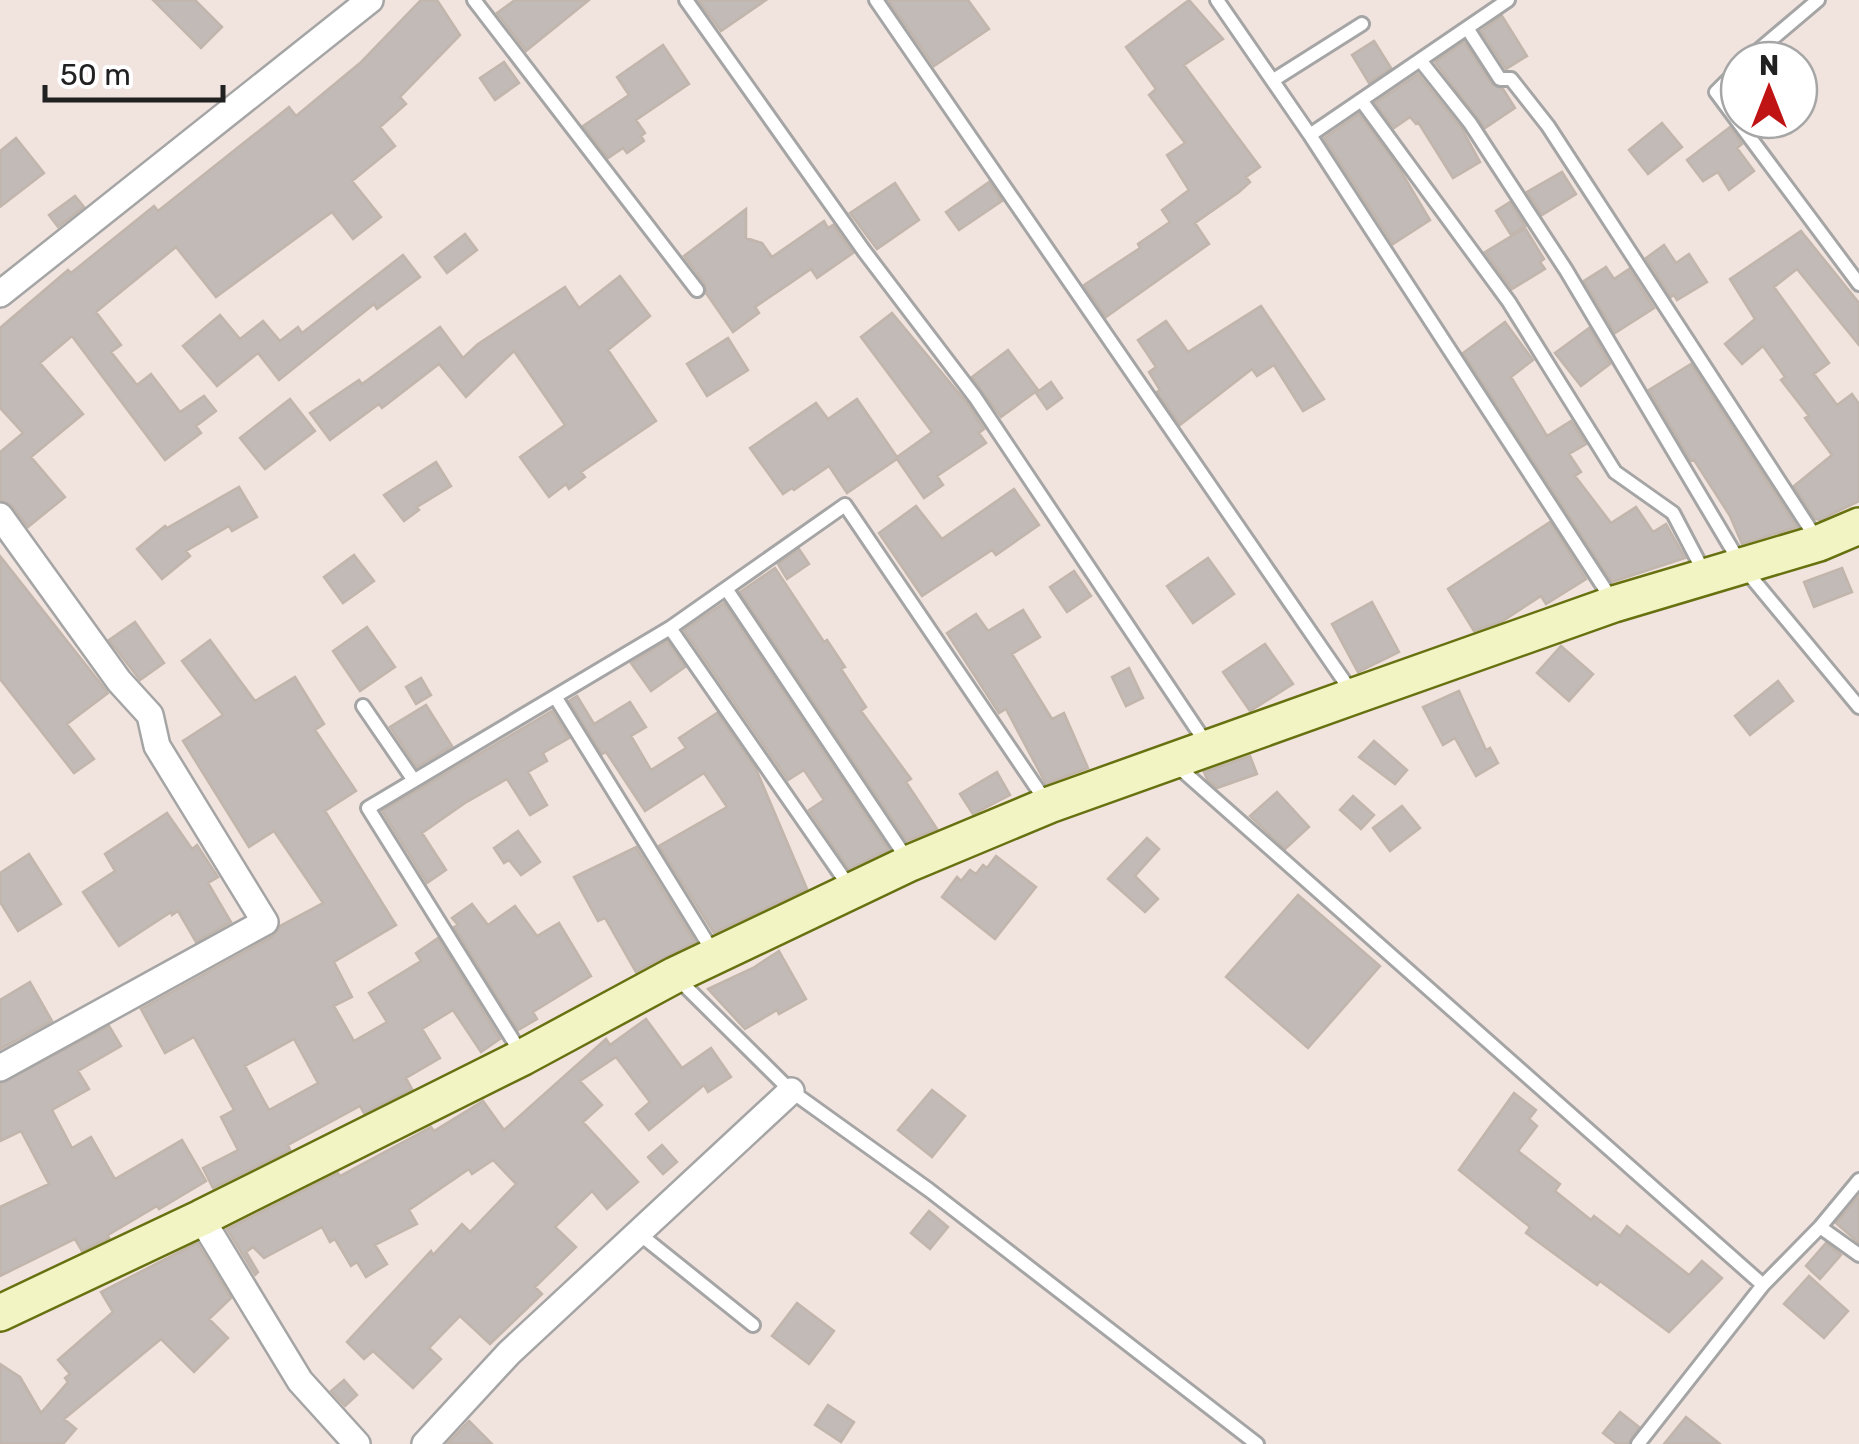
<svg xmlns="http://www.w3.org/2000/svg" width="1859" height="1444" font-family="Rubik,sans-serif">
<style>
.military{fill:#f1e3de;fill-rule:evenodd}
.building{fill:#c1bab6;stroke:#c1b5ac;stroke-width:2.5;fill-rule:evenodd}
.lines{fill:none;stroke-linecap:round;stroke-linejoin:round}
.lane-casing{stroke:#a5a5a5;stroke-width:18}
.street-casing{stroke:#a5a5a5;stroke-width:30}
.secondary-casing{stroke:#677110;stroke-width:40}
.lane{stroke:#fff;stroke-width:12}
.street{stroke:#fff;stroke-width:25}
.secondary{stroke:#f2f4c3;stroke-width:35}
</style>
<rect width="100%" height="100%" fill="#f1eee9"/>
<path class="military" d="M0 0H1859V1444H0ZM1739 60H1799V120H1739Z"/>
<path class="building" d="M153 0H195L222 27 201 48Z
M421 0H437L460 35 400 97 406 104 380 127 395 146 352 181 381 217 353 239 332 212 216 297 176 247 96 312 121 345 111 352 137 385 151 374 180 412 204 396 216 411 196 426 201 433 165 460 72 336 40 363 83 414 31 457 65 497 28 527 12 506 0 500V452L23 433 0 408V328L68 270 71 273 154 206 158 211 289 107 296 116 360 63Z
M515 0H589L526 51 497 13Z
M698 0H766L721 31Z
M888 0H968L989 29 934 66Z
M1189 0 1223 39 1184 65 1260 167 1246 177 1250 182 1239 192 1195 223 1209 244 1106 317 1084 285 1140 248 1138 244 1170 222 1162 210 1189 190 1167 155 1185 143 1149 95 1156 89 1126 47Z
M1502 16 1527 56 1506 69 1481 31Z
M1374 41 1391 68 1369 83 1352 55Z
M1464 42 1492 84 1503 89 1515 108 1485 128 1435 62Z
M663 45 689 84 636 120 645 133 641 136 644 141 627 153 623 148 608 158 583 126 629 95 617 77Z
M504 62 519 83 495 100 480 78Z
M1418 74 1462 129 1480 162 1453 178 1418 122 1416 124 1410 117 1394 128 1375 103Z
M1359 114 1399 168 1430 220 1393 244 1324 138Z
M1662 123 1682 147 1648 174 1629 150Z
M1730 127 1742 144 1737 148 1754 171 1729 190 1718 172 1703 181 1687 160Z
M16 138 44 173 0 207V151Z
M1562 172 1576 194 1542 215 1527 192Z
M989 182 1002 201 959 230 946 212Z
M895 183 919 220 877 249 850 213Z
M75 196 84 207 58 227 49 215Z
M1510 202 1525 226 1511 235 1496 211Z
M746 209V238L762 243 772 257 824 221 828 228 833 225 853 253 817 278 811 269 755 307 759 313 733 332 706 293 705 284 684 256Z
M1525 228 1544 259 1540 262 1545 269 1512 289 1485 252Z
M1801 231 1859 303V345L1797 269 1774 287 1829 363 1814 374 1837 405 1852 394 1859 404V501L1820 520 1815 519 1794 486 1832 455 1805 418 1809 416 1781 380 1785 377 1763 346 1742 364 1725 344 1755 319 1730 279Z
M465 234 477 250 447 273 435 257Z
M1664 245 1676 263 1689 254 1707 282 1677 300 1674 295 1671 297 1646 258Z
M403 255 420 277 377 309 374 304 279 380 258 353 217 386 183 346 220 315 240 339 263 321 280 341 298 327 302 333Z
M1606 267 1614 279 1629 269 1654 308 1615 333 1584 281Z
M620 276 650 316 608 350 656 421 581 472 585 477 569 489 566 484 549 497 520 457 565 425 514 351 466 397 439 364 382 408 379 404 330 440 310 413 359 380 362 384 440 327 463 358 478 344 565 287 579 308Z
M1261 306 1324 399 1303 411 1274 365 1257 376 1252 369 1180 425 1157 392 1160 390 1149 372 1156 367 1138 340 1166 321 1188 352Z
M892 313 967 403 984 429 979 433 986 443 937 476 943 485 924 498 897 459 847 493 829 466 794 490 792 488 783 494 750 448 816 403 828 419 857 399 897 457 932 432 861 337Z
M1505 322 1533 360 1511 377 1547 436 1571 421 1586 444 1569 454 1581 472 1575 476 1611 523 1636 507 1653 532 1666 524 1685 558 1612 582 1463 353Z
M1589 328 1610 364 1581 386 1555 353Z
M728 338 748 370 707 396 687 364Z
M1008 350 1038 390 1001 417 972 377Z
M1691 364 1797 527 1742 544 1730 516 1694 460 1691 461 1649 390Z
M1051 382 1062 398 1047 409 1036 393Z
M290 399 315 431 265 469 240 438Z
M436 462 451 486 417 507 419 510 404 521 384 495Z
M239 487 257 517 232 531 229 526 186 551 190 556 162 579 137 549 165 526 167 528Z
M1014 489 1039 525 996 555 992 550 922 596 879 533 916 506 942 539Z
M1550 522 1586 579 1546 604 1541 596 1501 622 1474 631 1448 589Z
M799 549 809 564 787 579 778 564Z
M354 555 374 581 343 603 324 577Z
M0 556 108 693 67 724 94 759 74 773 0 679Z
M1208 558 1234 594 1193 623 1167 586Z
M775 568 824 642 827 640 845 667 841 669 866 707 861 711 911 779 906 782 937 829 907 841 740 592Z
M1842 568 1852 592 1814 607 1804 582Z
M1074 571 1091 596 1067 612 1050 587Z
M1372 602 1399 652 1358 672 1332 624Z
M724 603 889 850 849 869 809 810 824 800 804 770 788 780 684 630Z
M1023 610 1040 637 1012 654 1052 719 1064 713 1088 768 1046 784 1006 709 999 713 947 633 976 614 988 631Z
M135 622 164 663 140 680 109 640Z
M367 627 395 667 360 691 333 651Z
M210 640 255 701 295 677 324 724 315 730 356 791 325 811 396 925 334 962 352 997 334 1006 354 1041 387 1022 369 993 421 961 416 953 438 938 500 1039 481 1052 453 1010 422 1029 440 1058 406 1078 412 1089 364 1113 360 1106 288 1145 290 1150 213 1188 203 1168 238 1150 221 1117 234 1110 194 1037 165 1053 141 1009 273 936 280 926 323 903 274 831 249 847 183 741 223 715 182 661ZM294 1039 318 1083 269 1110 245 1066Z
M667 641 685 667 651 691 631 663Z
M1265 644 1293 684 1250 711 1223 672Z
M1561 646 1593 674 1569 701 1537 673Z
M1129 668 1143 698 1126 706 1112 677Z
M421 678 431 695 416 704 406 687Z
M1778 681 1793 701 1750 735 1735 716Z
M1459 691 1486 750 1490 748 1498 763 1476 776 1455 738 1443 745 1423 707Z
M577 696 594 724 630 702 646 727 631 736 651 770 686 748 679 738 717 713 756 769 807 889 714 933 659 846 727 807 704 773 645 811 606 752 602 754 569 701Z
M426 705 452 746 417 767 390 727Z
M552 711 569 738 543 753 547 761 528 772 547 805 530 815 507 779 465 803 422 833 446 870 427 883 382 811Z
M1374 741 1407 770 1395 784 1359 757Z
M1250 756 1257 774 1217 788 1207 779 1204 772Z
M997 772 1010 795 973 814 960 794Z
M1277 792 1309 827 1285 849 1250 816Z
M1353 796 1374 815 1361 829 1340 810Z
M1402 806 1420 828 1390 851 1373 828Z
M167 813 192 849 197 845 218 877 208 883 231 922 196 942 178 911 172 915 171 912 119 946 83 892 115 871 105 854Z
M518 831 540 862 521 875 509 860 504 863 494 848Z
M1147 838 1159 849 1135 876 1158 899 1145 912 1108 879Z
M636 847 695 942 636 972 605 918 598 921 574 877Z
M29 854 61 904 18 931 0 902V873Z
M996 856 1036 887 995 939 942 897 957 877 961 881 970 870 976 874 983 865 987 868Z
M1298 895 1380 966 1308 1048 1226 977Z
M472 904 488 925 515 906 537 936 559 923 591 976 533 1012 537 1019 518 1030 454 927 458 925 452 918Z
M779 951 806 999 779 1014 777 1010 745 1029 708 989 753 968Z
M30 982 52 1021 0 1049V1000Z
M646 1019 682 1068 711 1048 731 1077 708 1092 704 1085 649 1130 636 1114 650 1102 616 1057 580 1081 602 1105 583 1122 638 1182 607 1209 592 1191 555 1227 576 1247 535 1287 542 1294 490 1344 460 1316 429 1348 441 1359 413 1388 373 1351 364 1359 347 1342 431 1251 433 1255 462 1224 470 1232 516 1184 493 1160 472 1174 469 1169 409 1210 417 1224 375 1245 387 1264 366 1277 357 1262 351 1266 335 1239 330 1242 322 1227 264 1258 253 1247 246 1252 258 1272 255 1275 227 1229 338 1173 340 1176 431 1127 434 1131 483 1101 504 1130 606 1039 610 1045Z
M109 1026 121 1046 78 1071 89 1089 52 1110 72 1148 91 1137 115 1179 182 1140 206 1181 159 1209 157 1206 108 1235 109 1238 82 1251 75 1239 0 1276V1207L49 1184 21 1131 0 1141V1084Z
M932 1090 965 1116 932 1157 898 1130Z
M1514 1093 1536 1110 1529 1119 1537 1126 1518 1151 1560 1184 1555 1191 1591 1220 1594 1216 1620 1236 1627 1226 1689 1275 1702 1261 1722 1278 1669 1332 1600 1281 1597 1285 1526 1233 1530 1227 1459 1170Z
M662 1145 677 1162 663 1174 648 1157Z
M1859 1196V1243L1836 1223Z
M929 1211 948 1227 930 1249 911 1233Z
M197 1243 231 1298 209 1319 228 1338 194 1372 161 1339 64 1419 76 1429 63 1444H0V1364L20 1377 41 1413 68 1382 65 1378 70 1374 58 1360 113 1312 101 1292Z
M1826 1243 1841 1255 1820 1279 1806 1266Z
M1809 1276 1848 1311 1824 1338 1784 1304Z
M797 1303 834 1331 809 1364 772 1336Z
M344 1380 357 1395 345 1406 331 1391Z
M828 1405 854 1422 841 1442 815 1425Z
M1620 1412 1639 1427 1628 1444H1617L1603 1433Z
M1686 1417 1720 1444H1664Z
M469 1421 492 1444H447Z"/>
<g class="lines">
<defs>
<path id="lane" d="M474 0 697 290
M686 0 864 251 975 397 1208 746
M876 0 1353 694
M1217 0 1310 135
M1508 0 1310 135 1614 603
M1467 28 1500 79H1511L1548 126 1818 541
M1420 60 1470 123 1566 270 1742 566 1859 707
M1747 60 1818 0
M1739 69 1716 92 1859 284
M1275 79 1362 24
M1361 100 1509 302 1615 472 1673 513 1705 574
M727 590 909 862
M670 628 851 889
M556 698 715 955
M363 706 413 779
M1175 764 1763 1285
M676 977 791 1091 929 1190 1257 1444
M521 1053 368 808 670 628 845 505 1047 803
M1820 1227 1859 1255
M637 1232 753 1325
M1638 1444 1763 1285 1820 1227 1859 1180"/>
<path id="street" d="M0 294 370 0
M0 516 119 681 150 715 157 746 265 922 0 1068
M201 1218 300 1381 357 1444
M425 1444 509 1353 791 1091"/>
<path id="secondary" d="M0 1313 201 1218 523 1057 675 975 910 863 1049 805 1354 696 1614 604 1819 543 1859 526"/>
</defs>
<use href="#lane" class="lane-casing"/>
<use href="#street" class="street-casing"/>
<use href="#secondary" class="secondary-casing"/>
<use href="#lane" class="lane"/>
<use href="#street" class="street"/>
<use href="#secondary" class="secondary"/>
</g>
<g transform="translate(1769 90)"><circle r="48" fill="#ffffff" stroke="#a6a6a6" stroke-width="2.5"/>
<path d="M0-8L18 38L0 25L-18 38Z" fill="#bf1314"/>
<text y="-15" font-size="28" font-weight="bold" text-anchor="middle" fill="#212121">N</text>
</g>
<path d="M45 85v15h178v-15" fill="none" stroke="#212121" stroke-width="5"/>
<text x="60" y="85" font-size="30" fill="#212121" stroke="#ffffff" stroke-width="8" paint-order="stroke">50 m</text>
</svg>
